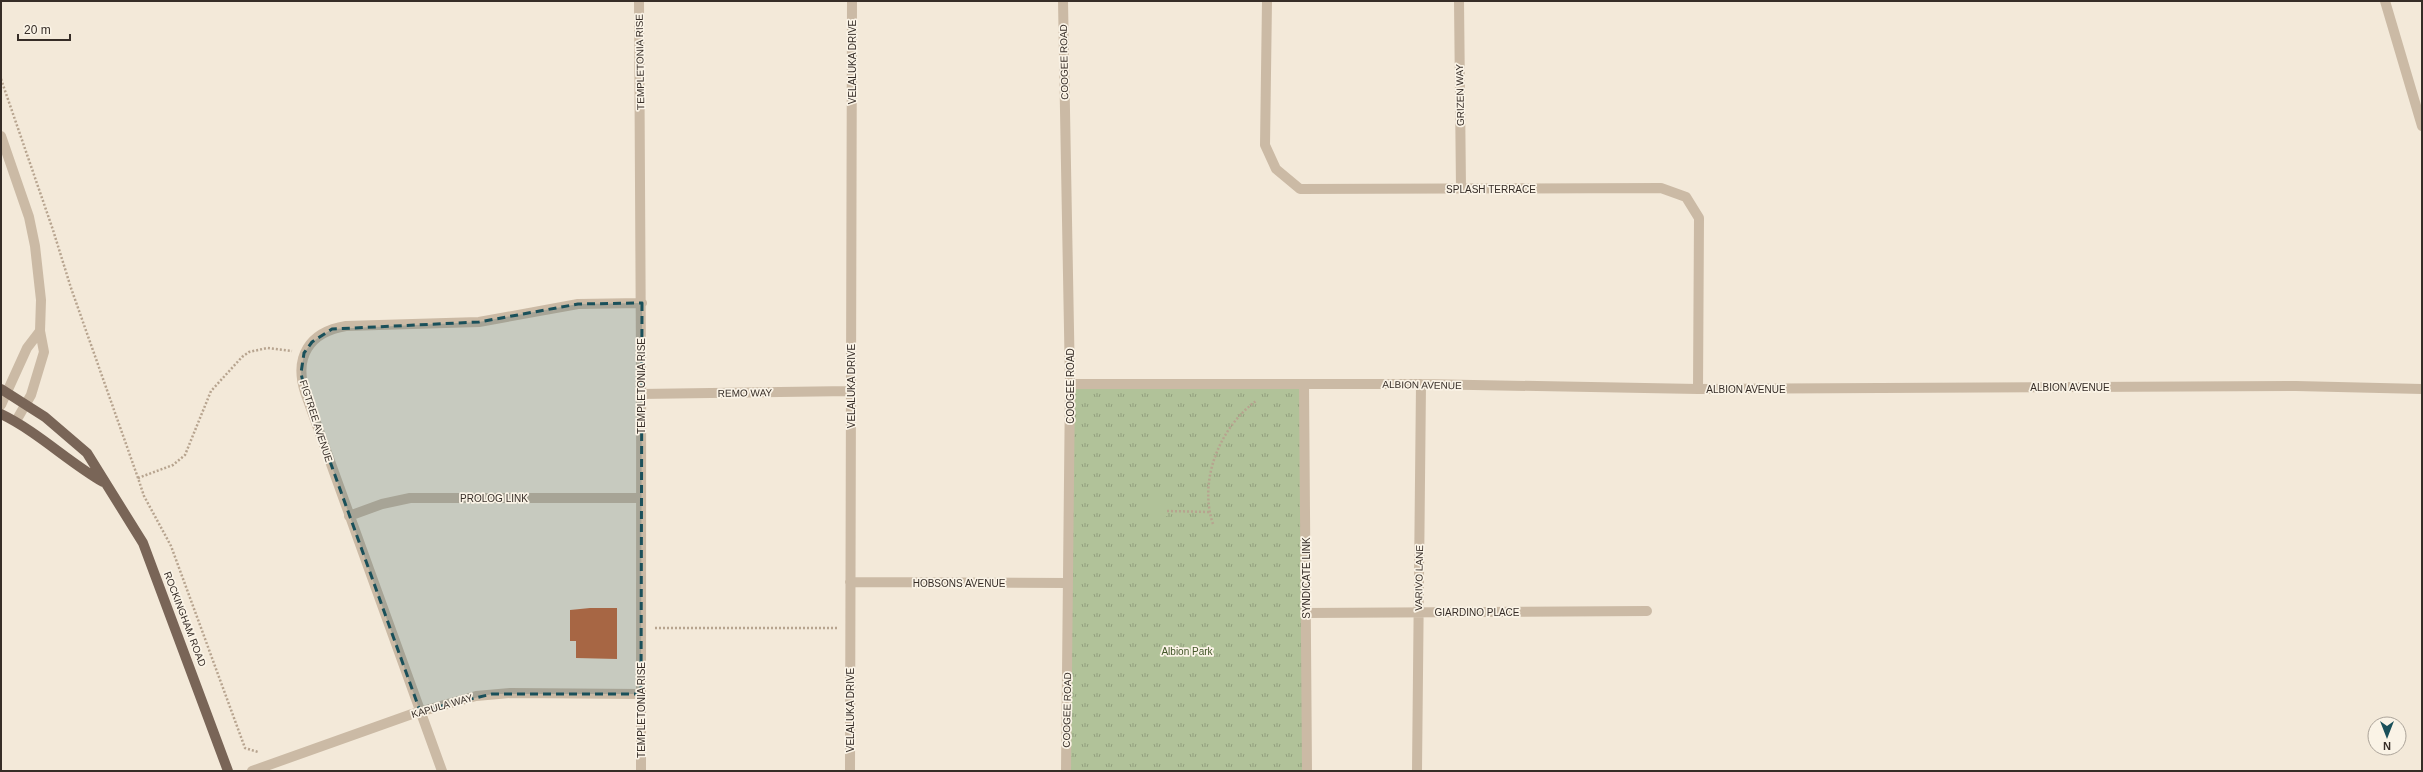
<svg xmlns="http://www.w3.org/2000/svg" width="2423" height="772" font-family="Helvetica,sans-serif">
<style>
.park{fill:url(#park-tufts)}
.pitch{fill:#b1c299}
.building{fill:#cb6c3f}
.lines{fill:none;stroke-linecap:round;stroke-linejoin:round}
.path{stroke:#b7a48f;stroke-width:2.5;stroke-dasharray:2 2;stroke-linecap:butt}
.street{stroke:#cbbaa5;stroke-width:10}
.primary{stroke:#796557;stroke-width:10}
.marked{fill:#1a505a;fill-opacity:0.2;stroke:#1a505a;stroke-width:3;stroke-dasharray:8 5;stroke-linejoin:round}
.labels{text-anchor:middle;dominant-baseline:central;stroke-width:3.5;stroke-linejoin:round;paint-order:stroke}
.street-label{font-size:10px;fill:#362d27;stroke:#faf3e6}
.park-label{font-size:10px;fill:#425629;stroke:#faf3e6}
</style>
<defs>
<pattern id="park-tufts" width="24" height="20" patternUnits="userSpaceOnUse"><rect width="24" height="20" fill="#b1c299"/><path d="M3 7l-1-3M5 7V3M7 7l1-3M15 17l-1-3M17 17v-4M19 17l1-3" fill="none" stroke="#919e7d"/></pattern>
</defs>
<rect width="100%" height="100%" fill="#f3e9d9"/>
<path class="park" d="M1070 384H1304L1307 771H1066Z"/>
<path class="pitch" d="M1149 497H1167V516H1149Z"/>
<path class="building" d="M590 608H617V659L576 658V641H570V610Z"/>
<g class="lines">
<path class="path" d="M1 79 53 230 71 288 138 478 144 496 171 546 245 748 258 752
M138 478 173 465 185 455 211 391 242 357 249 352 267 348 292 351
M1167 511 1210 512
M1213 524C1198 480 1220 427 1256 401
M655 628H838"/>
<path class="street" d="M639 1C642 258 641 514 641 771
M1063 1 1070 384 1066 771
M1267 1 1265 145 1276 169 1300 189 1661 188 1686 197 1699 218 1698 389
M1459 1 1461 189
M2385 1 2422 126
M1 136 29 217 35 246 41 300 40 331 44 352 31 395 16 421
M1070 384H1421L1698 389 2296 386 2422 389
M1304 384 1307 771
M640 394 851 391
M1 405 27 348 40 331
M349 516 382 504 410 498H641
M850 582 1068 583
M1306 613 1647 611
M252 771 412 714 476 696 510 693 641 694
M442 771 305 392C294 357 309 332 346 326L479 322 578 304 642 303
M850 771 852 1
M1417 771 1421 384"/>
<path class="primary" d="M1 389 45 417 87 453 143 543 228 771
M1 414C38 432 67 461 103 482"/>
</g>
<path class="marked" d="M642 303 641 694H492L420 711 305 392 301 373 304 353 312 342 332 329 479 322 578 304Z"/>
<g class="labels">
<g class="street-label">
<text transform="translate(640 62) rotate(-91)">TEMPLETONIA RISE</text>
<text transform="translate(852 62) rotate(-90)">VELALUKA DRIVE</text>
<text transform="translate(1064 62) rotate(-91)">COOGEE ROAD</text>
<text transform="translate(1460 95) rotate(-91)">GRIZEN WAY</text>
<text x="1491" y="189">SPLASH TERRACE</text>
<text transform="translate(1422 385) rotate(1)">ALBION AVENUE</text>
<text transform="translate(641 386) rotate(-90)">TEMPLETONIA RISE</text>
<text transform="translate(851 386) rotate(-90)">VELALUKA DRIVE</text>
<text transform="translate(1070 386) rotate(-90)">COOGEE ROAD</text>
<text x="2070" y="387">ALBION AVENUE</text>
<text x="1746" y="389">ALBION AVENUE</text>
<text transform="translate(745 393) rotate(-1)">REMO WAY</text>
<text transform="translate(316 421) rotate(72)">FIGTREE AVENUE</text>
<text x="494" y="498">PROLOG LINK</text>
<text transform="translate(1306 578) rotate(-90)">SYNDICATE LINK</text>
<text transform="translate(1419 578) rotate(-89)">VARIVO LANE</text>
<text x="959" y="583">HOBSONS AVENUE</text>
<text x="1477" y="612">GIARDINO PLACE</text>
<text transform="translate(185 619) rotate(69)">ROCKINGHAM ROAD</text>
<text transform="translate(442 706) rotate(-16)">KAPULA WAY</text>
<text transform="translate(641 710) rotate(-90)">TEMPLETONIA RISE</text>
<text transform="translate(850 710) rotate(-90)">VELALUKA DRIVE</text>
<text transform="translate(1067 710) rotate(-89)">COOGEE ROAD</text>
</g>
<g class="park-label">
<text x="1187" y="651">Albion Park</text>
</g>
</g>
<rect width="2423" height="772" fill="none" stroke="#362d27" stroke-width="4"/>
<g transform="translate(2387 736) rotate(180)"><circle r="19" fill="#faf3e6" stroke="#aca49a"/>
<path d="M0-3L7 15L0 10L-7 15Z" fill="#1a505a"/>
<text y="-6" font-size="11" font-weight="bold" text-anchor="middle" fill="#362d27">N</text>
</g>
<path d="M18 34v6h52v-6" fill="none" stroke="#362d27" stroke-width="2"/>
<text x="24" y="34" font-size="12" fill="#362d27" stroke="#faf3e6" stroke-width="3" paint-order="stroke">20 m</text>
</svg>
